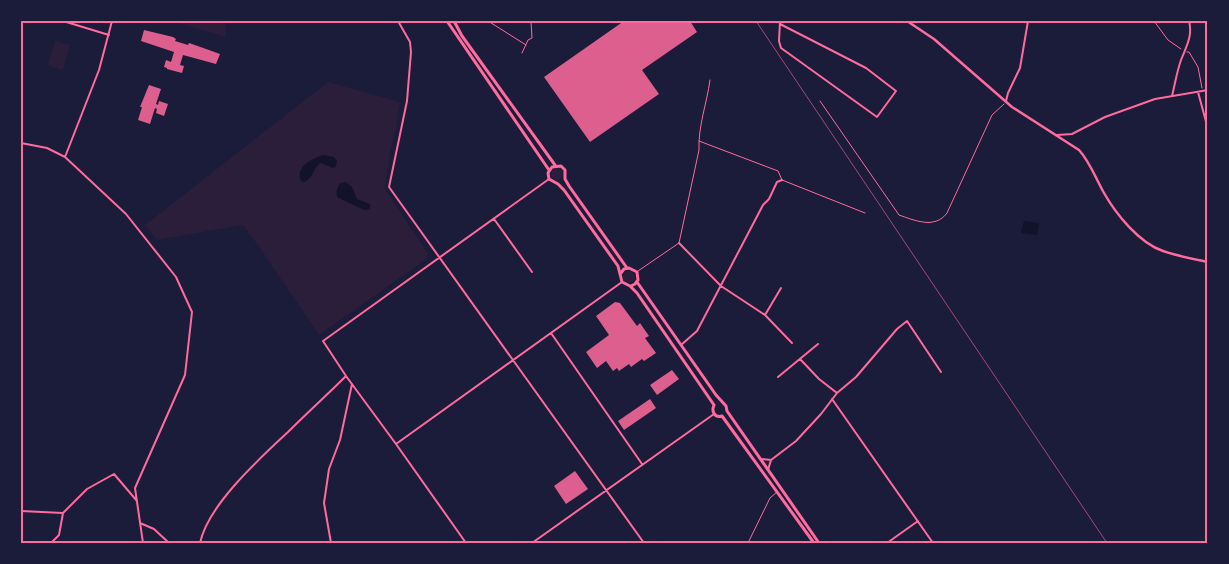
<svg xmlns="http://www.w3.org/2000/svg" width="1229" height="564" font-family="'Playfair Display',serif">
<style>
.green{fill:#2a1e3b}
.water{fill:#12122b}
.building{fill:#dd5f8e}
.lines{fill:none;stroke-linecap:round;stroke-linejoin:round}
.path{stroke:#ff6b9d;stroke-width:1}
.service{stroke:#ff6b9d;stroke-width:1}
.minor{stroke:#ff6b9d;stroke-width:2}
.tertiary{stroke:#ff6b9d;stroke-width:2.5}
.secondary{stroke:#ff6b9d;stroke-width:3}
.rail{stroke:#a44b75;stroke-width:1}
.neatline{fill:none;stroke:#ff6b9d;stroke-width:2}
</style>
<rect width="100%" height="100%" fill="#1b1b3a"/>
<path class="green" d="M172 21H225L226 37Z
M55 41 70 45 63 70 48 65Z
M328 82 400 102 396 128 390 153 385 189 428 254 425 260 319 335 262 251 243 225 157 240 145 225Z
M551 174a6 6 0 1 1 12 0a6 6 0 1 1-12 0Z
M623 277a6 6 0 1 1 12 0a6 6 0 1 1-12 0Z"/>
<path class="water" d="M324 155 334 157 337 161 336 166 333 168 321 163C313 167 313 179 304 182L301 181C295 167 312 158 324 155Z
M346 182 352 187 357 199 370 204V209L364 210 337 197C336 191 337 188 340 183Z
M1024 221 1039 223 1037 235 1021 233Z"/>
<path class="building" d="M624 21H690L697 32 642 70 659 94 590 142 544 77Z
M144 30 173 37 176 39 175 41 188 45 189 43 192 44 220 54 216 64 183 55 180 65 184 66 182 73 167 69V68L164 67 166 60 171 62 174 52 141 41Z
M149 85 161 89 156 104 158 105 159 101 168 104 164 116 156 113 157 109 155 108 150 124 138 120 142 107H140Z
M615 302 620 303 637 326 640 323 642 326 649 336 645 338 656 353 644 361 642 359 631 367 629 364 619 371 617 368 613 371 606 361 597 368 586 352 609 335 596 316Z
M672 370 679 379 657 395 650 385Z
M650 399 656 408 624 430 618 421Z
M575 471 588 489 566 504 554 486Z"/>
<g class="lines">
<path class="path" d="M1154 21 1168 40 1181 49
M1187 52H1189L1198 67 1202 88
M820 101 899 215C916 221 935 229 947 213L992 115 1004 104"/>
<path class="service" d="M488 21 526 45
M522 53 528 40 532 38 531 21
M699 141 778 171 782 180 865 213
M638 271 679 243 699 150C698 126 707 103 710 80
M748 543 770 498 777 492"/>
<path class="minor" d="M63 21 109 35
M398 21 410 42 411 52 407 101 389 187 644 543
M780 24 866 68 896 91 877 117 781 48 779 41 780 21
M1198 92 1208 129
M1172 96C1175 84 1177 71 1181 60 1186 47 1193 36 1189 21
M1006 101 1008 93 1020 68 1028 21
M1057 135 1072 134 1105 117 1155 99 1208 90
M21 143 47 148 65 157 126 214 176 277 192 312 185 375 135 488 143 543
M65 157 99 70 112 21
M494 219 532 272
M679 243 721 286 765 315 781 288
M765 315 792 343
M551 333 642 464
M681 345 697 331 763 205 769 199 777 182 782 180
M800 359 819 379 837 393
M778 377 818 344
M832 399 933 543
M396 444 622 282
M761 459 771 460
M768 470 771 460 796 441 821 414 837 393 856 377 897 329 907 321 941 372
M21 511 63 513
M140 523 154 529 169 543
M51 543 59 535 63 513 87 489 114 474 137 501
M200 543C208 505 260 458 288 432 307 413 327 395 346 376
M331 543 324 503 329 469 340 440 352 384
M466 543 396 444 346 376 323 341 549 179
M532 543 714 414
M887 543 918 521"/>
<path class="tertiary" d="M907 21 934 39 1012 107 1079 150C1090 162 1096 179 1104 193 1116 214 1139 243 1163 251 1177 256 1193 259 1208 262"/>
<path class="secondary" d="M447 21 549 170
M454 21 462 36 555 165
M627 268 569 186 565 179V170L561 166 552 167 548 173 549 179 558 184 564 190 618 266 622 282 630 286 637 293 714 405
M621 273 624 269 629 268 637 272 638 280 635 284 631 286
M637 282 716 395 726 406 727 411 819 543
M714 405C711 412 715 418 722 416
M722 416 814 543"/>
<path class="rail" d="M756 21 1107 543"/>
</g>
<rect width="1229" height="564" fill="none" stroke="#1b1b3a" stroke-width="45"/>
<rect x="22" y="22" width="1184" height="520" class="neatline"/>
</svg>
